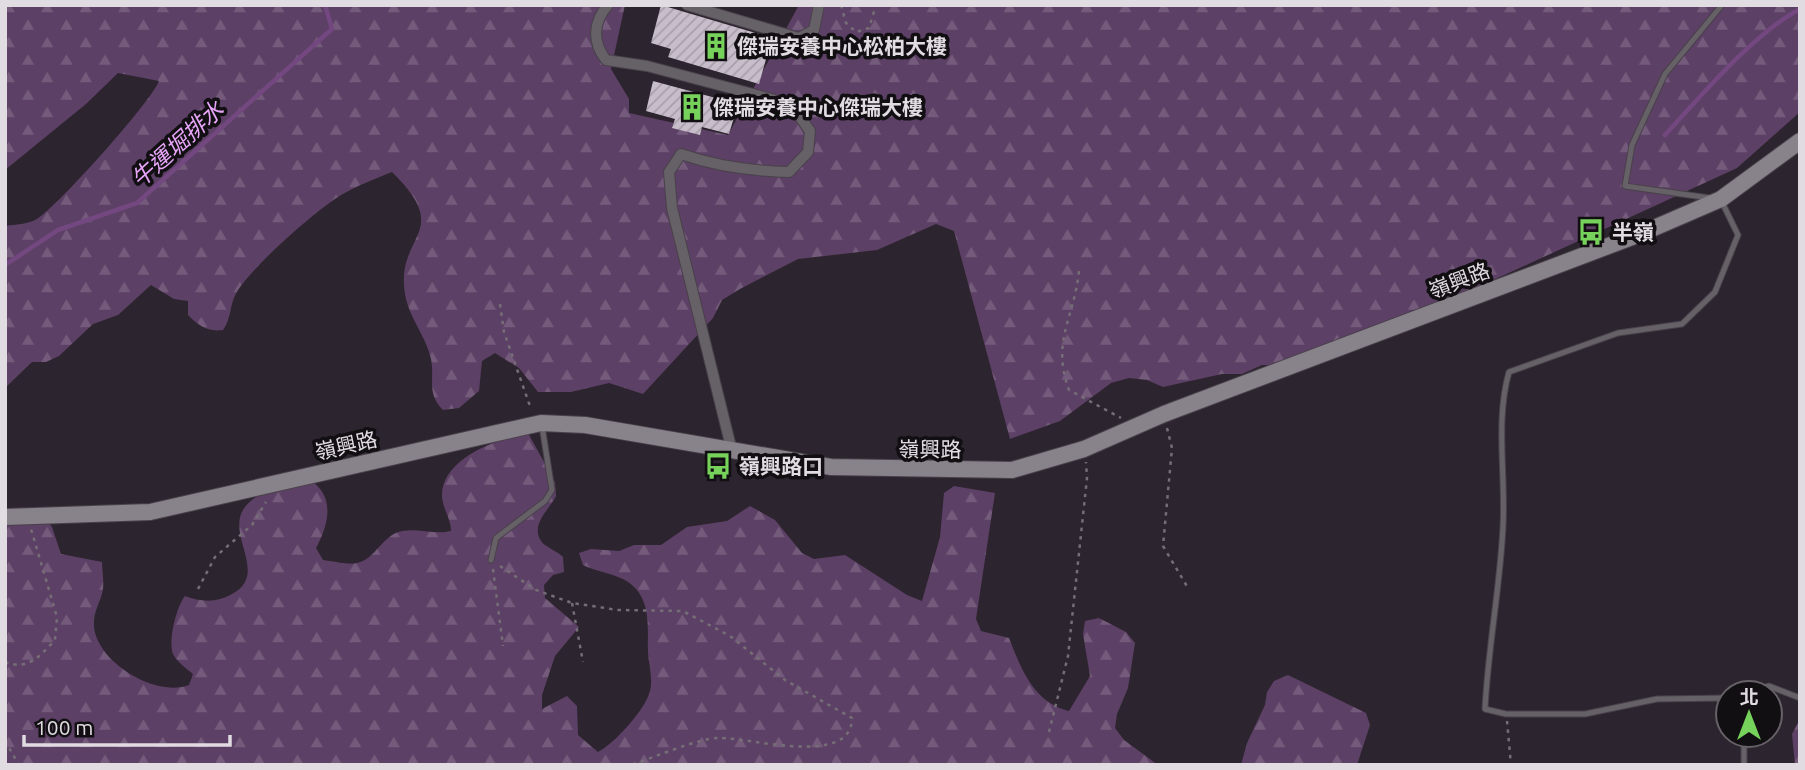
<svg xmlns="http://www.w3.org/2000/svg" width="1805" height="770" font-family="Ubuntu,'Noto Sans TC',sans-serif">
<style>
.forest{fill:url(#forest-firs)}
.lines{fill:none;stroke-linecap:round;stroke-linejoin:round}
.stream{stroke:#73477f;stroke-width:4.5}
.building{fill:url(#building-hatch)}
.service-casing{stroke:#49414b;stroke-width:7}
.minor-casing{stroke:#49414b;stroke-width:12}
.secondary-casing{stroke:#49414b;stroke-width:18}
.path{stroke:#756e76;stroke-width:2.5;stroke-dasharray:3.5 5;stroke-linecap:butt}
.service{stroke:#656166;stroke-width:5}
.minor{stroke:#656166;stroke-width:10}
.secondary{stroke:#88828a;stroke-width:16}
.labels{text-anchor:middle;dominant-baseline:central;stroke-width:7;stroke-linejoin:round;paint-order:stroke}
.poi-label{font-size:21px;font-weight:bold;fill:#e1dce2;stroke:#120f13;text-anchor:start}
.street-label{font-size:21px;fill:#e1dce2;stroke:#120f13}
.water-label{font-size:23px;font-style:italic;fill:#e7a6f8;stroke:#120f13}
</style>
<defs>
<pattern id="forest-firs" width="22" height="20" patternUnits="userSpaceOnUse" patternTransform="scale(1.75)"><rect width="22" height="20" fill="#5d4065"/><path d="M5 1l3.5 6h-7zM16 11l3.5 6h-7z" fill="#745b7b"/></pattern>
<pattern id="building-hatch" width="6" height="6" patternUnits="userSpaceOnUse" patternTransform="scale(1.75)"><rect width="6" height="6" fill="#c8becb"/><path d="M-1 1l2-2M0 6l6-6M5 7l2-2" fill="none" stroke="#a79fa9"/></pattern>
</defs>
<rect width="100%" height="100%" fill="#2c242e"/>
<path class="forest" d="M5 5H625L611 69 629 99V113L728 135 799 5H1800V112L1737 168 1372 336 1282 365H1262L1242 374H1222L1163 387 1147 380 1129 378 1111 383 1060 421 1010 439 954 231 936 224 877 250 798 259 740 289 722 300 713 318 643 394 609 383 571 392H538L519 368 495 353 482 361 479 391 459 408 443 410C426 393 435 380 431 359 426 336 409 318 405 294 395 233 455 234 392 172 370 181 347 189 328 204 302 223 256 264 238 290 229 303 232 318 223 330 207 332 199 326 188 315V301L174 299 151 285 118 315 93 324 59 356 46 362H32L5 388V226C17 224 26 225 37 219 57 207 151 102 159 81L118 73 86 104 5 170Z
M528 433 555 482 556 496C550 509 530 524 541 541 545 547 557 551 563 557L564 572 553 575 544 585 545 598 579 627 555 656 542 695V709L567 696 577 706 578 735 598 752C613 745 646 709 650 691 653 680 649 665 648 653 647 632 652 603 633 586 621 574 599 573 583 565L579 553 591 549 619 551 634 545H661L687 527 727 521 750 506 775 520 802 553 814 559 845 555 907 595 922 601 940 537 944 493 954 486 995 493 976 619 981 631 1009 638C1021 669 1034 703 1069 711L1090 676 1083 634 1085 621 1099 618 1126 632 1135 643 1128 688 1117 714 1115 728 1124 740 1158 765H5V517L43 516 52 527 61 554 102 562C102 570 104 580 103 589 101 602 93 611 94 626 96 661 155 698 189 685L193 674C186 668 177 662 173 654 168 642 176 607 185 596 201 602 217 603 232 594 269 574 227 537 243 510 254 491 287 484 305 477 336 493 330 522 316 548L323 560C333 561 347 565 357 563 376 559 382 535 402 531 419 528 434 535 451 531 451 518 442 508 442 495 442 458 499 438 528 433Z
M1288 675 1366 713 1370 725 1357 765H1241L1247 743 1265 705 1267 692 1274 681Z
M1800 719V765H1795L1792 734Z"/>
<g class="lines">
<path class="stream" d="M1665 135C1701 96 1753 34 1800 9
M5 265 58 230 137 203 332 29 325 5"/>
</g>
<path class="building" d="M661 5 772 38 759 84 668 57 671 49 651 43Z
M653 81 738 104 729 134 702 127 700 135 672 128 675 119 646 111Z"/>
<g class="lines">
<defs>
<path id="service" d="M1710 198 1625 186 1632 145 1665 74 1722 5
M1722 202 1738 235 1715 292 1682 324 1618 333 1509 372C1495 421 1506 475 1503 527 1500 588 1488 648 1485 709L1506 714H1585L1657 699 1728 698
M491 560 496 538 545 501 552 490 542 426
M1744 693 1769 686 1800 698
M1725 699 1728 724
M1739 735 1744 740V765"/>
<path id="minor" d="M608 5C593 22 592 42 606 60L647 66 772 99 798 114 810 131 808 152 789 172C753 171 715 166 681 154L669 172 672 208 732 451
M687 5 799 38 814 30 819 5"/>
<path id="secondary" d="M5 517 150 512 541 423 585 425 831 467 1012 470 1084 449 1164 414 1640 234 1721 199 1800 141"/>
</defs>
<use href="#service" class="service-casing"/>
<use href="#minor" class="minor-casing"/>
<use href="#secondary" class="secondary-casing"/>
<path class="path" d="M841 5 846 23 856 32 869 28 876 5
M1079 271C1074 319 1051 341 1069 390L1121 418
M500 304 504 332 531 409
M1167 428 1172 448 1163 546 1188 588
M500 566 536 590 572 603 618 610 683 611 730 636 785 680 852 718C852 768 748 737 719 738 698 738 653 758 631 765
M493 569 503 646
M198 589 215 557 252 525 266 502
M572 603 583 662
M5 662C28 671 40 656 55 640L57 617 31 529
M1507 721 1511 765
M1049 732 1068 656 1087 478 1086 462
M5 741 19 765"/>
<use href="#service" class="service"/>
<use href="#minor" class="minor"/>
<use href="#secondary" class="secondary"/>
</g>
<defs>
<symbol id="building-bare" viewBox="-9 -9 18 18"><path d="M-4-6H4V6H1V3H-1V6H-4ZM-2.5-4.3h1.7v1.8h-1.7ZM.8-4.3h1.7v1.8H.8ZM-2.5-1h1.7V.8h-1.7ZM.8-1h1.7V.8H.8Z" fill="#76d25a" stroke="#120f13" stroke-width="2.5" paint-order="stroke"/></symbol>
<symbol id="bus-bare" viewBox="-9 -9 18 18"><path d="M-5-6H5V4H4V6H2V4H-2V6H-4V4H-5ZM-3.5-4V0h7V-4ZM-3.5 1.2v1.5H-2V1.2ZM2 1.2v1.5H3.5V1.2Z" fill="#76d25a" stroke="#120f13" stroke-width="2.5" paint-order="stroke"/></symbol>
</defs>
<g fill-rule="evenodd">
<use href="#building-bare" x="697" y="27" width="38" height="38"/>
<use href="#building-bare" x="673" y="88" width="38" height="38"/>
<use href="#bus-bare" x="1572" y="213" width="38" height="38"/>
<use href="#bus-bare" x="699" y="447" width="38" height="38"/>
</g>
<g class="labels">
<g class="poi-label">
<text x="737" y="46">傑瑞安養中心松柏大樓</text>
<text x="713" y="107">傑瑞安養中心傑瑞大樓</text>
<text x="1612" y="232">半嶺</text>
<text x="739" y="466">嶺興路口</text>
</g>
<g class="street-label">
<text transform="translate(1459 280) rotate(-21)">嶺興路</text>
<text transform="translate(346 445) rotate(-13)">嶺興路</text>
<text x="930" y="449">嶺興路</text>
</g>
<g class="water-label">
<text transform="translate(177 144) rotate(-42)">牛運堀排水</text>
</g>
</g>
<rect width="1805" height="770" fill="none" stroke="#e1dce2" stroke-width="14"/>
<g transform="translate(1749 714)"><circle r="33" fill="#120f13" stroke="#656166" stroke-width="2"/>
<path d="M0-5L12 26L0 18L-12 26Z" fill="#76d25a"/>
<text y="-10" font-size="19" font-weight="bold" text-anchor="middle" fill="#e1dce2">北</text>
</g>
<path d="M24 735v10h206v-10" fill="none" stroke="#e1dce2" stroke-width="3.5"/>
<text x="35" y="735" font-size="21" fill="#e1dce2" stroke="#120f13" stroke-width="5" paint-order="stroke">100 m</text>
</svg>
